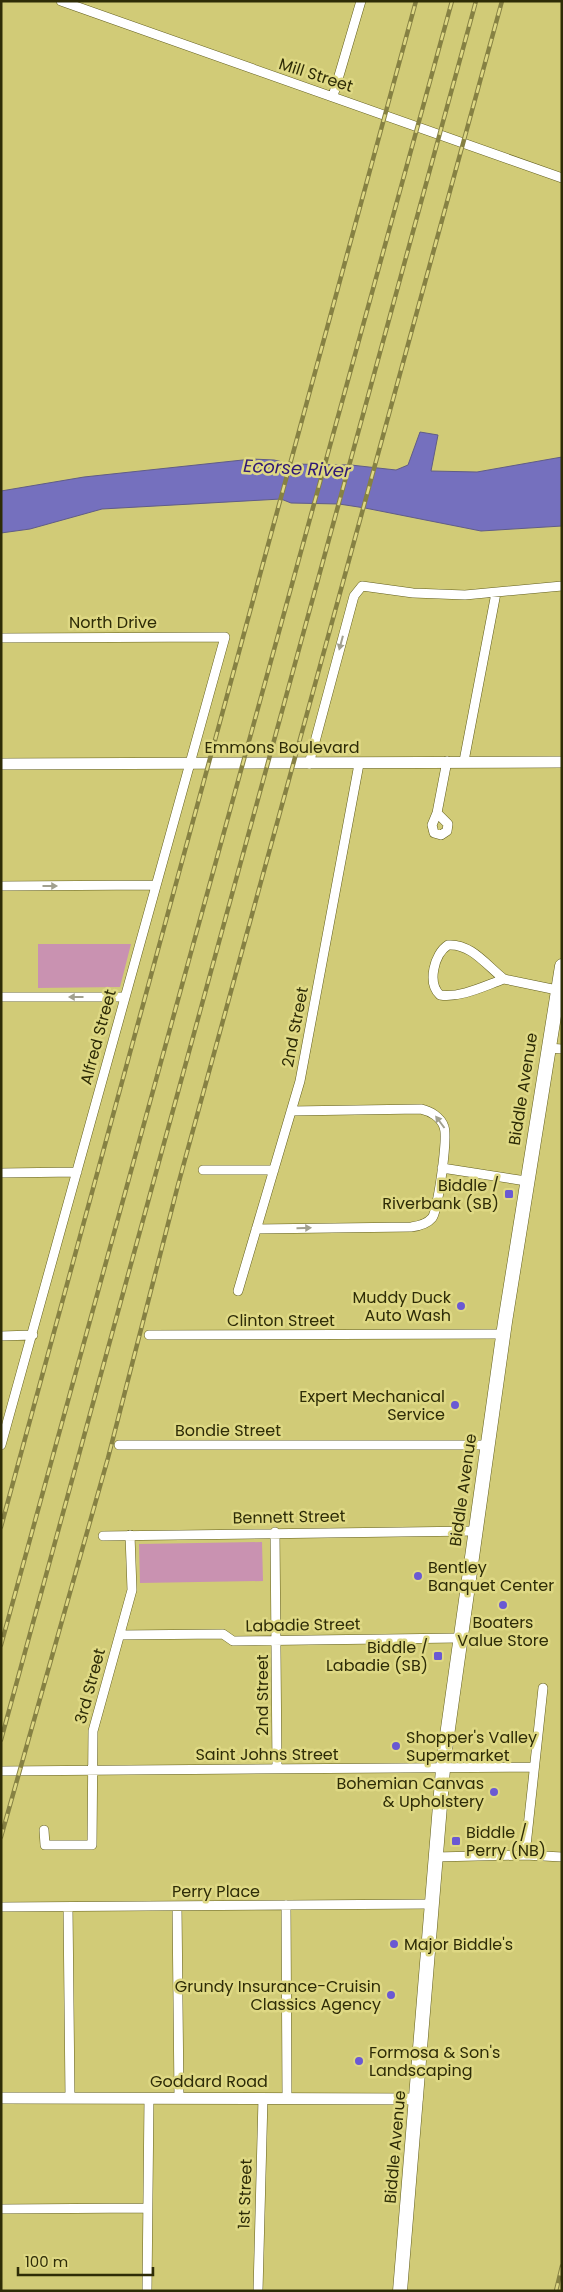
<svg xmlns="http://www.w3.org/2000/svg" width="563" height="2292" font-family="Poppins,sans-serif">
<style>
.green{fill:#c992b1}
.water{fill:#7570be;stroke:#605c87}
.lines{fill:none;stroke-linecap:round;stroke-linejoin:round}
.minor-casing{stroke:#625e1d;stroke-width:10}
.tertiary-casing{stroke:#625e1d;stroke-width:12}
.secondary-casing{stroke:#625e1d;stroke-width:15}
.minor{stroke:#fff;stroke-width:9}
.tertiary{stroke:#fff;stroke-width:11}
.secondary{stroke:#fff;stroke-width:14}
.rail-casing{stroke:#868143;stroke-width:4.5}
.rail{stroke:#ded884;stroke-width:2.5;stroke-dasharray:8;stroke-linecap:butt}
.oneway{fill:#a1a08f}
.poi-dot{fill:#6a59d3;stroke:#ded884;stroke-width:2}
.labels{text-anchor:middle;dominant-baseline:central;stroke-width:5;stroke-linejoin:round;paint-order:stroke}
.street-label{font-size:16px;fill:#2e2c07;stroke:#ded884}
.poi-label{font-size:16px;fill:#2e2c07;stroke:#ded884;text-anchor:end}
.water-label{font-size:18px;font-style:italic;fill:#2f1876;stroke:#ded884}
</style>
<rect width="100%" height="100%" fill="#d1cb77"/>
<path class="green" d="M38 944H131L120 987 38 988Z
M262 1542 263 1581 140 1583 139 1544Z"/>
<path class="water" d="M420 432 438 435 431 471 477 472 562 457V526L481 531 365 508 339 504 291 503 281 499 102 509 30 529 1 533V491L84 477 252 459 274 460 291 464 351 465 396 470 408 465Z"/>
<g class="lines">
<defs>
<path id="minor" d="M61 1 562 178
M333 96 361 1
M1 638 225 637 1 1445
M464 761 496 593
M309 764 354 596 362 586 413 593 465 595 562 586
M437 813 448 824 447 831 441 835 434 833 432 825 437 813 447 761
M1 886 155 885
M448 945C471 943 487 966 504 979 484 986 461 998 440 995 427 983 434 954 448 945Z
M504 979 557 990
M1 997H125
M547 1048 562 1049
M442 1168 526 1181
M203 1170H274
M1 1173 77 1172
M256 1229 411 1227C419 1226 427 1224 432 1218 438 1211 448 1137 444 1127 441 1117 430 1111 421 1109L291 1111
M238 1291 300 1081 359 764
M149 1335 503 1334
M1 1336 33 1335
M119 1445H487
M275 1532 277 1768
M103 1536 475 1531
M120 1635 223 1634 233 1641 459 1638
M1 1771 534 1767
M44 1830 45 1845H92L93 1731 132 1590 130 1535
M525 1855 543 1688
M435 1857 525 1855 562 1857
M286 1905 287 2098
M177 1906 179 2098
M1 1907 432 1904
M68 1907 70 2098
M1 2209 147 2208
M147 2291 149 2098
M258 2291 263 2098"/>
<path id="tertiary" d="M1 764 562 762
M1 2098 417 2099"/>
<path id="secondary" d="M400 2291 444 1757 505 1322 562 966"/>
</defs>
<use href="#minor" class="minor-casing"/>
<use href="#tertiary" class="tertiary-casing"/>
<use href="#secondary" class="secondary-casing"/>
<use href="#minor" class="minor"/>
<use href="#tertiary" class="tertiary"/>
<use href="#secondary" class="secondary"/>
<defs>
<path id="rail" d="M1 1527 416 1
M1 1645 452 1
M1 1740 476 1
M1 1837 108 1458 178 1185 502 1
M556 2291 562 2266"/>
</defs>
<use href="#rail" class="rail-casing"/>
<use href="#rail" class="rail"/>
</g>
<defs><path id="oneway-solid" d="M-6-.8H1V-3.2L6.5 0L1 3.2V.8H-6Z" transform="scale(1.25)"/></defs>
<g class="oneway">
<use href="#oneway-solid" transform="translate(341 643) rotate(105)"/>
<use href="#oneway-solid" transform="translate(50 886)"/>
<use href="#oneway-solid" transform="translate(76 997) rotate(180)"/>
<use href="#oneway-solid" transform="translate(440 1122) rotate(-127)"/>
<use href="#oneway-solid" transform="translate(304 1228) rotate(-1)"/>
</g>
<g class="poi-dot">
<rect x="504" y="1189" width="10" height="10" rx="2.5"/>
<circle cx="461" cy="1306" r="5"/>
<circle cx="455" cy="1405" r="5"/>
<circle cx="418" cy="1576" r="5"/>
<circle cx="503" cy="1605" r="5"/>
<rect x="433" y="1651" width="10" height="10" rx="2.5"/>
<circle cx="396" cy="1746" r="5"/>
<circle cx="494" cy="1792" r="5"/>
<rect x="451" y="1836" width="10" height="10" rx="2.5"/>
<circle cx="394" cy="1944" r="5"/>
<circle cx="391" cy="1995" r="5"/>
<circle cx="359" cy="2061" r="5"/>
</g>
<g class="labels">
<g class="street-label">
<text transform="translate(316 75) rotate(18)">Mill Street</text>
<text x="113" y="622">North Drive</text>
<text x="282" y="747">Emmons Boulevard</text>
<text transform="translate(295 1027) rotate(-79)">2nd Street</text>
<text transform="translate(98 1037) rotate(-75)">Alfred Street</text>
<text transform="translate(523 1089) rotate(-81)">Biddle Avenue</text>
<text x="281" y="1320">Clinton Street</text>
<text x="228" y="1430">Bondie Street</text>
<text transform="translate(463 1490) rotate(-82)">Biddle Avenue</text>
<text transform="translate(289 1517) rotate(-1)">Bennett Street</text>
<text transform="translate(303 1625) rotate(-1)">Labadie Street</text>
<text transform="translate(90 1686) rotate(-75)">3rd Street</text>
<text transform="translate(262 1695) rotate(-90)">2nd Street</text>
<text x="267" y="1754">Saint Johns Street</text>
<text x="216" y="1891">Perry Place</text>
<text x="209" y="2081">Goddard Road</text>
<text transform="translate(395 2147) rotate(-85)">Biddle Avenue</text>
<text transform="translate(245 2194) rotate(-88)">1st Street</text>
</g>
<g class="poi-label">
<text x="499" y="1185">Biddle /<tspan x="499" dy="18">Riverbank (SB)</tspan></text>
<text x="451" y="1297">Muddy Duck<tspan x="451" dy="18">Auto Wash</tspan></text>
<text x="445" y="1396">Expert Mechanical<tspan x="445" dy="18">Service</tspan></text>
<text x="428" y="1567" text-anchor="start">Bentley<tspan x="428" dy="18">Banquet Center</tspan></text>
<text x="503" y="1622" text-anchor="middle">Boaters<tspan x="503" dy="18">Value Store</tspan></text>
<text x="428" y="1647">Biddle /<tspan x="428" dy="18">Labadie (SB)</tspan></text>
<text x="406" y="1737" text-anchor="start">Shopper's Valley<tspan x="406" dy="18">Supermarket</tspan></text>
<text x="484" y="1783">Bohemian Canvas<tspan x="484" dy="18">&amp; Upholstery</tspan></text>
<text x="466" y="1832" text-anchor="start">Biddle /<tspan x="466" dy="18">Perry (NB)</tspan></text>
<text x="404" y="1944" text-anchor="start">Major Biddle's</text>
<text x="381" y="1986">Grundy Insurance-Cruisin<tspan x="381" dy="18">Classics Agency</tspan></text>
<text x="369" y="2052" text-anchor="start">Formosa &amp; Son's<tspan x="369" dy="18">Landscaping</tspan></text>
</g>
<g class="water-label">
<text transform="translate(297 468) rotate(3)">Ecorse River</text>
</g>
</g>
<rect width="563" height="2292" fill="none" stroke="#2e2c07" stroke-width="5"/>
<path d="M18 2267v8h135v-8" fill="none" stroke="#2e2c07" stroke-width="2.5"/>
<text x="25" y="2267" font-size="15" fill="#2e2c07" stroke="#ded884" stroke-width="4" paint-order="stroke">100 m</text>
</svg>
